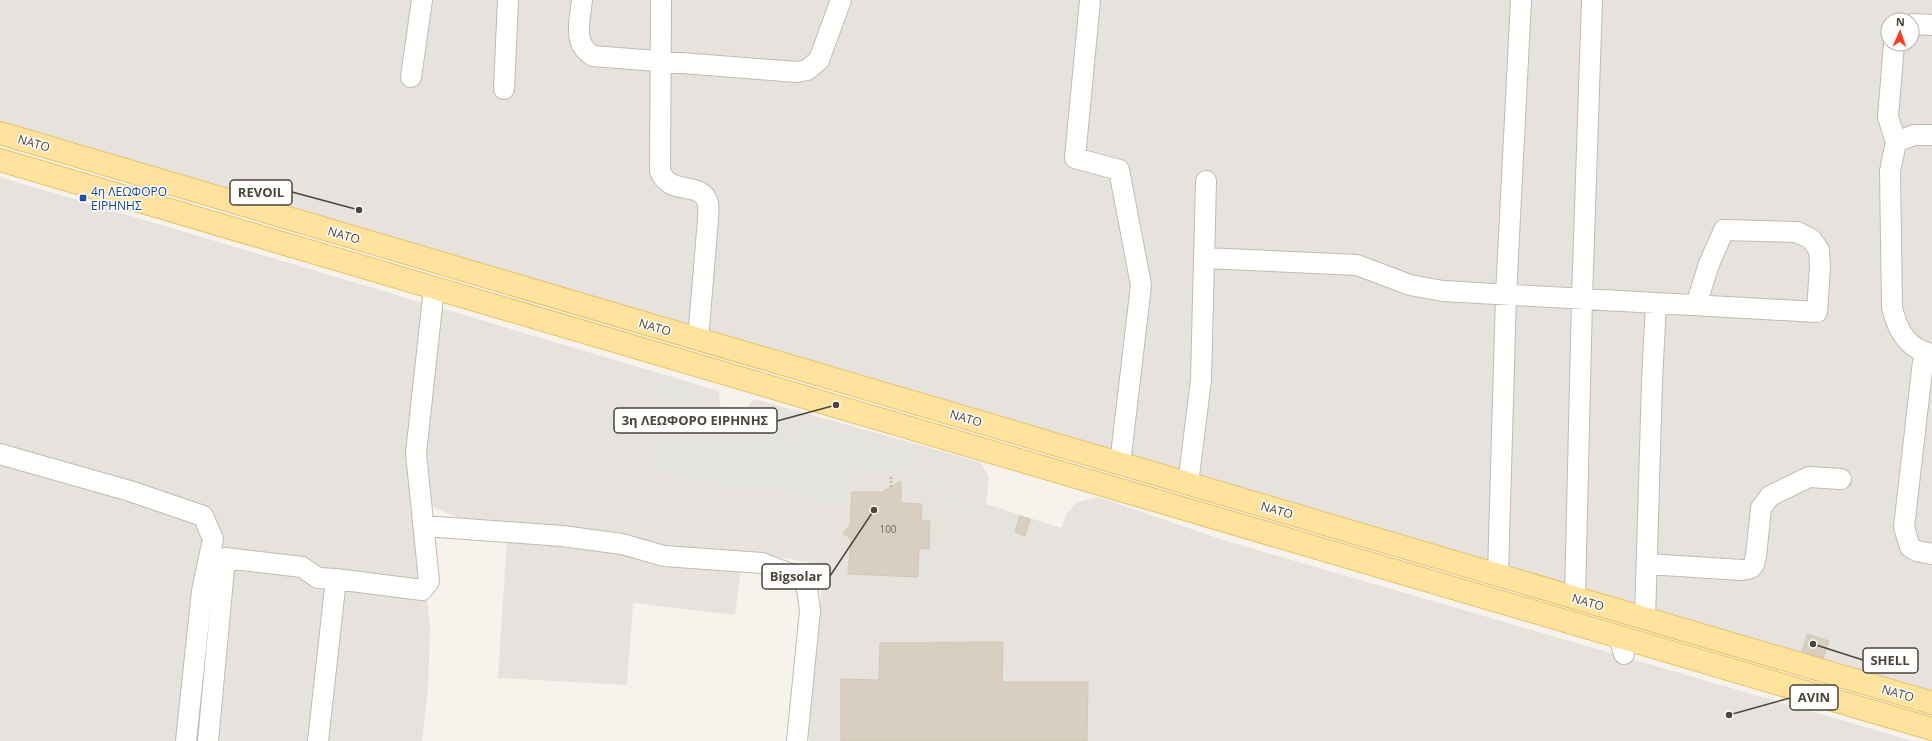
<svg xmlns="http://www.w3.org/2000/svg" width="1932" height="741" font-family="'Open Sans',sans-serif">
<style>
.industrial{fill:#e6e2dd;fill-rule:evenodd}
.parking{fill:#e5e3e0}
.building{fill:#d8cfc1;stroke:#d3c7b4}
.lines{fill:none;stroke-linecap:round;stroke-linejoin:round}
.minor-casing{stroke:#c2bbae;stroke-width:22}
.major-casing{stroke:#e6c16a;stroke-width:24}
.path{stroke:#c4b79f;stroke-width:2.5;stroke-dasharray:2 2;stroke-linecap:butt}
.minor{stroke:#fff;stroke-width:20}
.major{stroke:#ffe39c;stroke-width:22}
.transit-dot{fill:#1a4fb4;stroke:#fff;stroke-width:1.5}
.labels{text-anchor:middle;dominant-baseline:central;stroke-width:3;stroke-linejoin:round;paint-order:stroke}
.number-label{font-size:10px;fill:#6e675b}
.street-label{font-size:12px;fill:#4b4439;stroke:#fff}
.transit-label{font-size:12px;fill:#164399;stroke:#fff;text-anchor:start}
.leader{fill:none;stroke:#4b4439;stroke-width:1.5}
.callout-dot{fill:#4b4439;stroke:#fff;stroke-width:1.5}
.callout{fill:#fff;stroke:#4b4439;stroke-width:1.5}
.callout-label{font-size:13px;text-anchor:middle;font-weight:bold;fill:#4b4439}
</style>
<rect width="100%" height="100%" fill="#f6f3ec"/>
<path class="industrial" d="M0 0H1932V691L0 124ZM1888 20H1912V44H1888Z
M0 177 719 391 720 406 743 411 755 399 980 462 989 476 986 504 1061 528 1067 513 1078 502 1098 497 1223 540 1913 741H810L807 717 824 565 743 551 735 615 633 603 627 685 498 678 508 523 456 517 432 506 418 507 430 628 428 689 422 741H0Z"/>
<path class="parking" d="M655 379 714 395 716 408 745 416 755 405 789 415 780 496 645 474Z
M793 415 925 453 921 468 986 519 981 525 909 471H847L844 506 784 497Z"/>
<path class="building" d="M901 481V503L922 504 921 520 930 521 929 549 919 548 918 577 848 574 851 539 843 533 850 525 852 492H882Z
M1020 516 1030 519 1025 536 1015 532Z
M1807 634 1829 641 1823 658 1802 652Z
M1003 642 1002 682H1088L1087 741H841V679L879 680 880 643Z"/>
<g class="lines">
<defs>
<path id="minor" d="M582 0C580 20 572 44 593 56L797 72 807 70 819 60 841 0
M661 0 660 171C671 198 701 179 708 203 709 208 708 214 708 219L698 340
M1090 0 1075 158 1119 170 1141 285 1120 464
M1912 24 1932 25
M1894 44 1888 117 1896 142 1890 171 1892 307C1897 330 1907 349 1932 354
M411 77 422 0
M504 89 508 0
M1896 142 1914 135H1932
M1204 258 1357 265 1410 285 1443 291 1817 312 1820 265 1819 250 1811 239 1797 232 1724 230 1709 264 1696 305
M1924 353 1904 527 1910 547 1917 551 1932 554
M0 454 130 491 203 516 213 539 202 591 186 741
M1188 484 1201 380 1206 181
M424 526 562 536 622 544 664 556 762 563 799 577 807 588 810 611 797 741
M1647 564 1742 570 1751 568 1754 564 1756 556 1761 508 1770 496 1809 477 1841 479
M1498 575 1506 295 1521 0
M1575 598 1582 298 1592 0
M1645 619 1652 382 1656 303
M1619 637 1624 654
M208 741 225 558 302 567 318 578 336 579
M318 741 336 579 422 590 429 581 416 453 434 288"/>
<path id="major" d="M0 133 1932 703
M0 160 1932 729"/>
</defs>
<use href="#minor" class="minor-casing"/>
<use href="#major" class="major-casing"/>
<path class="path" d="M891 487V476"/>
<use href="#minor" class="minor"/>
<use href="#major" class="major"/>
</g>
<rect class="transit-dot" x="79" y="194" width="8" height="8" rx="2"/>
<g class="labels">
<g class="number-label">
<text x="888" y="529">100</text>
</g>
<g class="street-label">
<text transform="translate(34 143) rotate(16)">ΝΑΤΟ</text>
<text transform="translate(344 235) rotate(16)">ΝΑΤΟ</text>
<text transform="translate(655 327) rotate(16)">ΝΑΤΟ</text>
<text transform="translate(966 418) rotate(16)">ΝΑΤΟ</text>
<text transform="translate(1277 510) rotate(16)">ΝΑΤΟ</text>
<text transform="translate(1588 602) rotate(16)">ΝΑΤΟ</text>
<text transform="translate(1898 693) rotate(16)">ΝΑΤΟ</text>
</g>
<g class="transit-label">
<text x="91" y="191">4η ΛΕΩΦΟΡΟ<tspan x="91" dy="14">ΕΙΡΗΝΗΣ</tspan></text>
</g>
</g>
<path class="leader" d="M359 210L292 192M836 405L777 421M874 510L830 576M1813 644L1863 660M1729 715L1790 698"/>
<g class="callout-dot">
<circle cx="359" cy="210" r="4"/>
<circle cx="836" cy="405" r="4"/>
<circle cx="874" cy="510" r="4"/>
<circle cx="1813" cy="644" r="4"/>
<circle cx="1729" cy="715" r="4"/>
</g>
<g class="callout">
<rect x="230" y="180" width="62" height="25" rx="4"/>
<rect x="614" y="408" width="163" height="25" rx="4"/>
<rect x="762" y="564" width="68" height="25" rx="4"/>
<rect x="1863" y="648" width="55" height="25" rx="4"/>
<rect x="1790" y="685" width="48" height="25" rx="4"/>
</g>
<g class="callout-label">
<text x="261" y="197">REVOIL</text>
<text x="695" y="425">3η ΛΕΩΦΟΡΟ ΕΙΡΗΝΗΣ</text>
<text x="796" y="581">Bigsolar</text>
<text x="1890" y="665">SHELL</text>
<text x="1814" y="702">AVIN</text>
</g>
<g transform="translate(1900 32) rotate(2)"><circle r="19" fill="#ffffff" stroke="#b7b4b0"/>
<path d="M0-3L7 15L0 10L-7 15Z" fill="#fc3f1d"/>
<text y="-6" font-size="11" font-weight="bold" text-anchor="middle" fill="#4b4439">N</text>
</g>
</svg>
